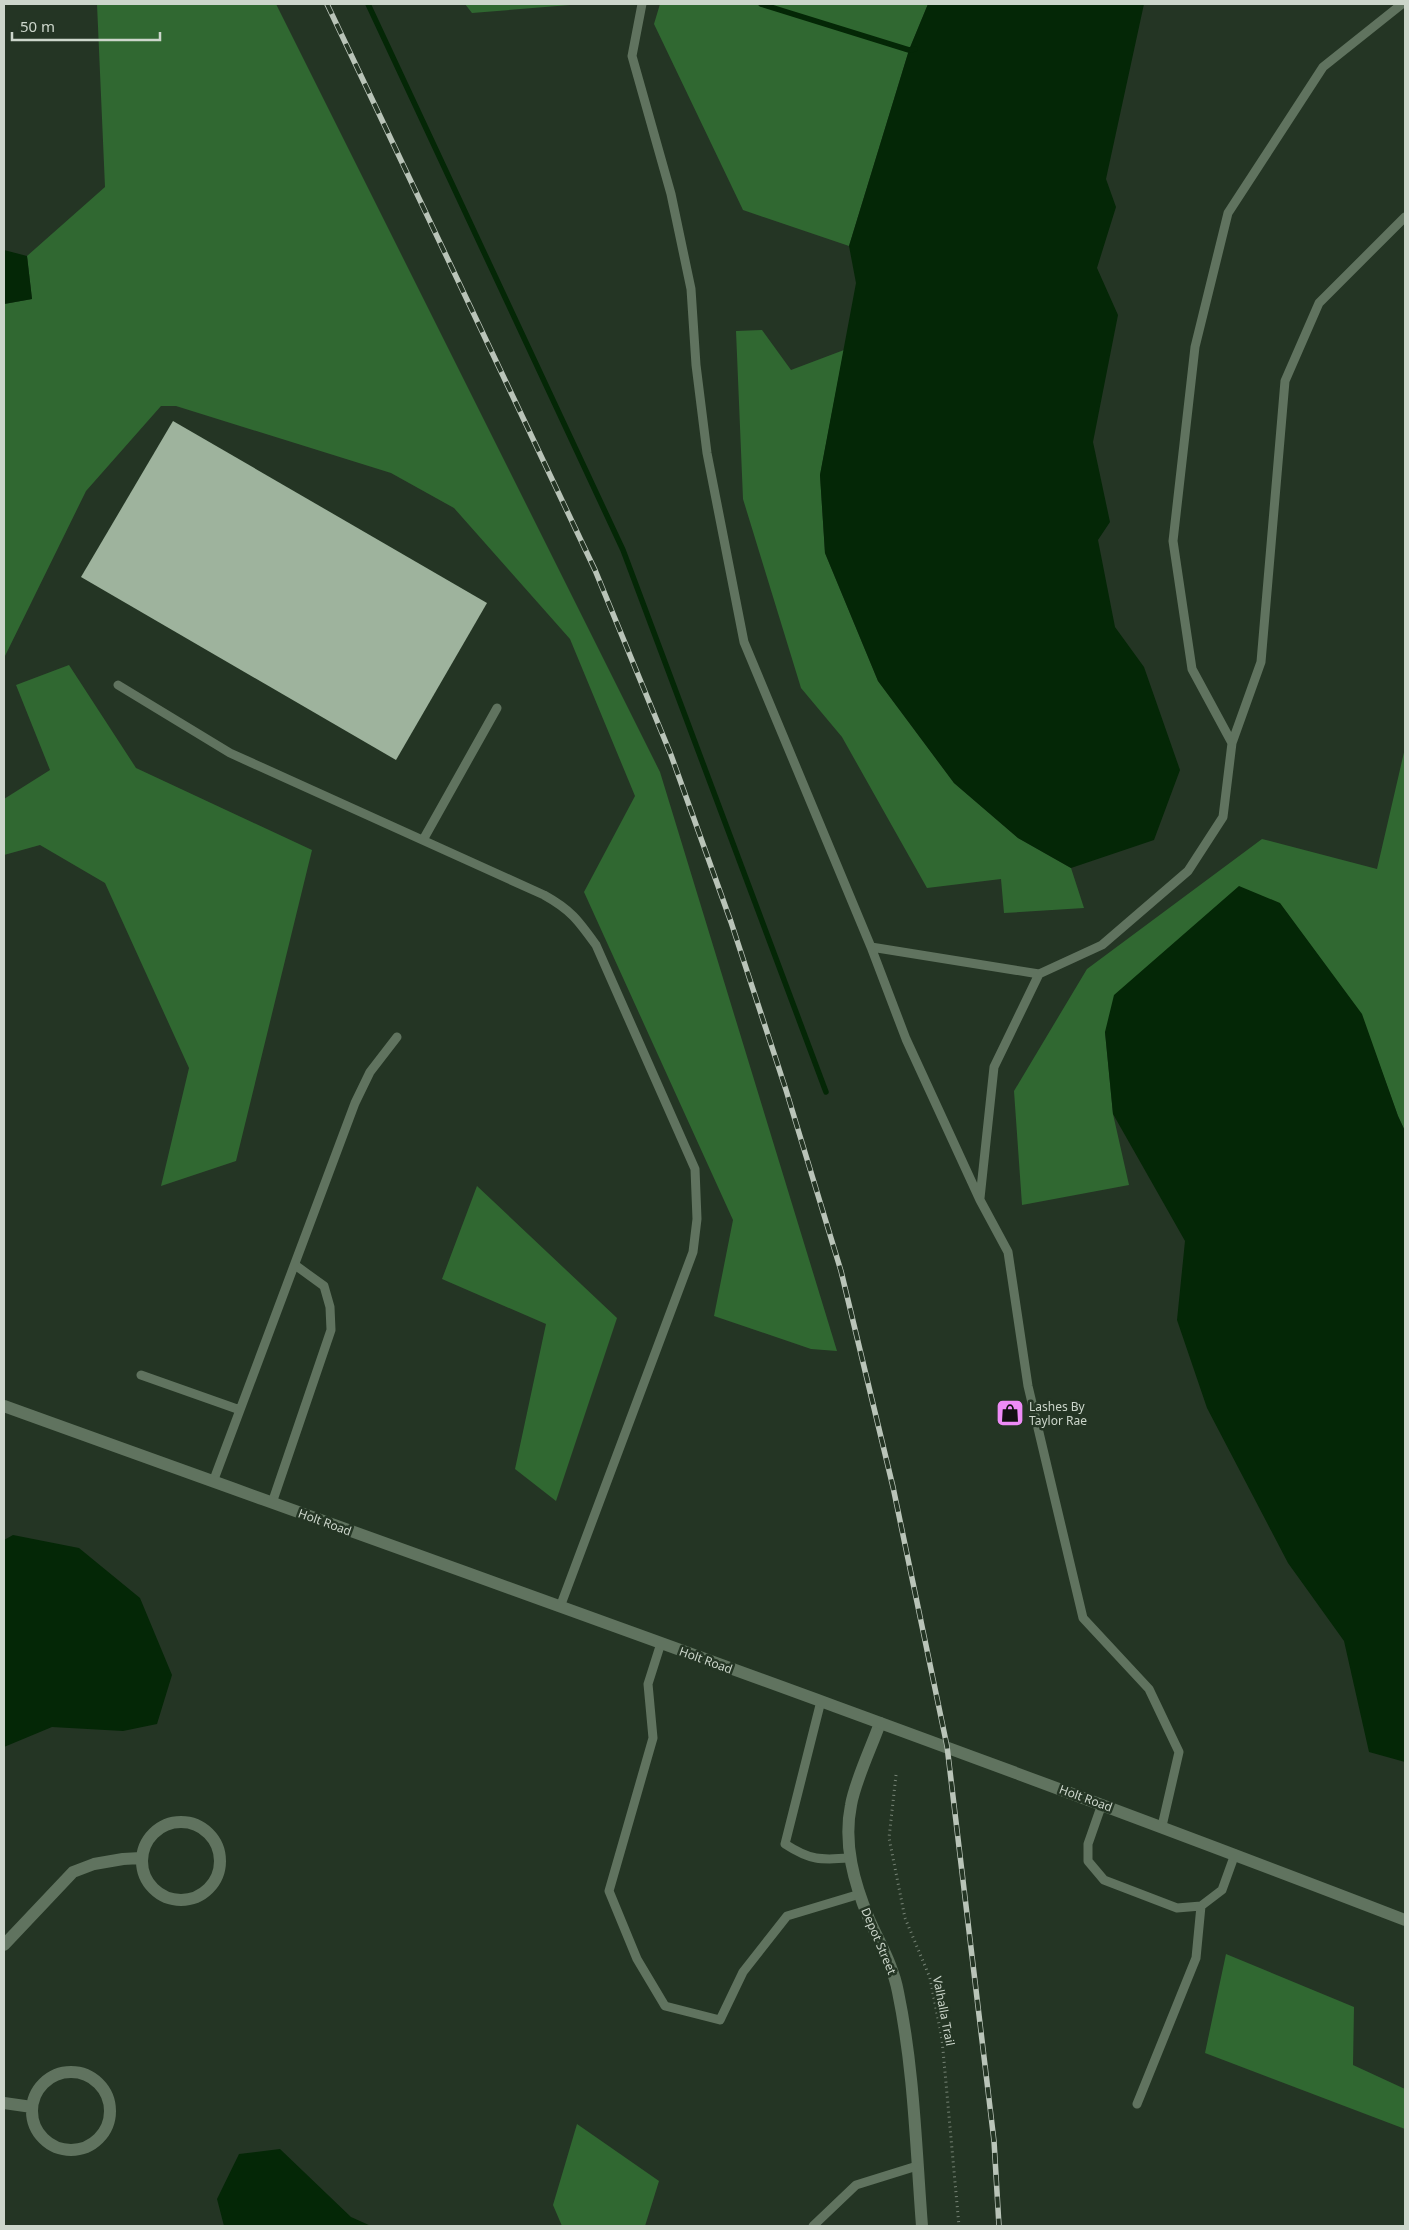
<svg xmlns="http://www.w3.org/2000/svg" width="1409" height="2230" font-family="'Noto Sans',sans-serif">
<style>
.green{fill:#306831}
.water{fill:#042706}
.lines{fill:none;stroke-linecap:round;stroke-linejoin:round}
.stream{stroke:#042706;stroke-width:5.5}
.building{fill:#9eb39d}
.path{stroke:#778476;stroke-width:3;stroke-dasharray:1 4;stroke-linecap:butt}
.lane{stroke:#60735f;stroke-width:9}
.street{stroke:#60735f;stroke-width:12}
.secondary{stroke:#60735f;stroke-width:12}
.rail-casing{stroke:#b9c4b8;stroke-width:5.5}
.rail{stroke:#243524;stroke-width:4;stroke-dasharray:11;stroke-linecap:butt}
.labels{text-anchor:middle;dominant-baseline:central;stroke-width:5;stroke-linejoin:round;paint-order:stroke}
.poi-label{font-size:12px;fill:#ccd6cb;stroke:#243524;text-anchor:start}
.street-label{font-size:12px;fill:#ccd6cb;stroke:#243524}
</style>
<rect width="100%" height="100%" fill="#243524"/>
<path class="green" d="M97 4H276L660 772 837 1351 811 1349 714 1316 733 1220 584 892 635 796 570 639 454 508 391 473 176 406H161L86 491 4 658V304L32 299 27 256 105 187Z
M465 4H582L472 13Z
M660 4H928L909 50 849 246 743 210 654 24Z
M762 330 791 370 844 350 820 475 825 553 878 681 954 783 1018 838 1071 868 1084 908 1004 913 1001 879 927 888 842 737 801 688 743 499 736 331Z
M69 665 136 768 312 850 236 1161 161 1186 189 1068 105 883 40 845 4 855V799L50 770 16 685Z
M1405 748V1131L1398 1116 1361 1014 1280 904 1105 1032 1113 1114 1129 1185 1022 1205 1014 1091 1087 969 1262 839 1377 869Z
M477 1186 617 1318 556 1501 515 1469 546 1324 442 1279Z
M1226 1954 1354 2007 1353 2065 1405 2089V2129L1205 2053Z
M577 2124 659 2181 645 2226H562L553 2205Z"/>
<path class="water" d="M928 4H1144L1106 179 1116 207 1097 268 1118 315 1093 442 1110 522 1098 540 1115 627 1144 667 1180 770 1154 840 1071 868 1018 838 954 783 878 681 825 553 820 475 856 283 849 246 909 50Z
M4 250 27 256 32 299 4 304Z
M1239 886 1280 903 1362 1014 1398 1116 1405 1131V1762L1369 1752 1344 1641 1288 1563 1207 1408 1177 1320 1185 1241 1113 1114 1105 1032 1114 995Z
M13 1535 79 1548 140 1598 172 1675 157 1724 123 1731 52 1727 4 1747V1540Z
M280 2149 351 2217 371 2226H224L217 2199 239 2154Z"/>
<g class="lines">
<path class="stream" d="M368 4 623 550 826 1092
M761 4 909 50 915 49"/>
</g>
<path class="building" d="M173 421 487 603 396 760 81 577Z"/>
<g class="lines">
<path class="path" d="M896 1775 889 1838 905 1918 930 1978 942 2039 959 2226"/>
<path class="lane" d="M642 4 632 56 671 194 691 289 696 365 707 453 744 642 871 947 906 1039 980 1200 1008 1252 1028 1386 1083 1618 1149 1689 1179 1752 1162 1826
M118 685 230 753 544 895C571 910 578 920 596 945L695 1169 697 1219 693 1252 560 1607
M1232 743 1261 662 1285 381 1319 303 1405 217
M423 840 497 708
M871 947 1039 974 1102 945 1188 871 1223 817 1232 743 1192 669 1173 541 1195 347 1228 213 1323 67 1402 4
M980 1198 994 1067 1039 974
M141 1375 240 1410
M213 1482 355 1103 370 1072 397 1037
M272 1503 331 1330 330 1307 324 1286 295 1265
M661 1643 648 1684 653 1738 609 1891 637 1959 665 2006 720 2020 743 1972 787 1916 860 1894
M821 1701 785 1844C811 1861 821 1860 851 1858
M1102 1804 1088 1844V1861L1104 1880 1177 1908 1201 1906 1222 1890 1235 1854
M1137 2104 1196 1958 1201 1906
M813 2226 856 2185 917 2166"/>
<path class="street" d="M880 1723C872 1746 855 1781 851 1805 843 1844 854 1883 869 1919 880 1944 893 1965 898 1992 914 2069 916 2149 922 2226
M142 1861a39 39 0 1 1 78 0a39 39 0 1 1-78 0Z
M4 1945 73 1872 94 1864 123 1859 141 1858
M32 2111a39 39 0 1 1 78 0a39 39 0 1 1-78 0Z
M4 2103 32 2107"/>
<path class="secondary" d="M4 1406C472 1575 941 1741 1405 1920"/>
<defs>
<path id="rail" d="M327 4 595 570 671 755 731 922 786 1090 841 1271 893 1487 947 1746 994 2141 999 2226"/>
</defs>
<use href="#rail" class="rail-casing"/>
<use href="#rail" class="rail"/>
</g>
<defs>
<symbol id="shop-square" viewBox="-11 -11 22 22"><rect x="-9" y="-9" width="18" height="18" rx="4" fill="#ee8bf7" stroke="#243524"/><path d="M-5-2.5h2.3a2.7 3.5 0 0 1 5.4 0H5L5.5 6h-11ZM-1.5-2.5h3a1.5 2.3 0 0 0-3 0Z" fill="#111"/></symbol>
</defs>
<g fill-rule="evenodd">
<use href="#shop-square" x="994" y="1397" width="32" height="32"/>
</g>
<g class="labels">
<g class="poi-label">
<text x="1029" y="1406">Lashes By<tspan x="1029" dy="14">Taylor Rae</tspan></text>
</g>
<g class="street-label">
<text transform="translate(325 1522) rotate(20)">Holt Road</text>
<text transform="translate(706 1660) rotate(20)">Holt Road</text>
<text transform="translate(1086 1798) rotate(20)">Holt Road</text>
<text transform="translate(879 1941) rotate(67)">Depot Street</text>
<text transform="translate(944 2011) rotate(79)">Valhalla Trail</text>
</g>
</g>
<rect width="1409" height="2230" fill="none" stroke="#ccd6cb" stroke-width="10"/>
<path d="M12 32v8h148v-8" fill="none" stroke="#ccd6cb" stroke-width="2.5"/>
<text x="20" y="32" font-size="15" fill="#ccd6cb" stroke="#243524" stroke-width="4" paint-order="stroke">50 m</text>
</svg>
